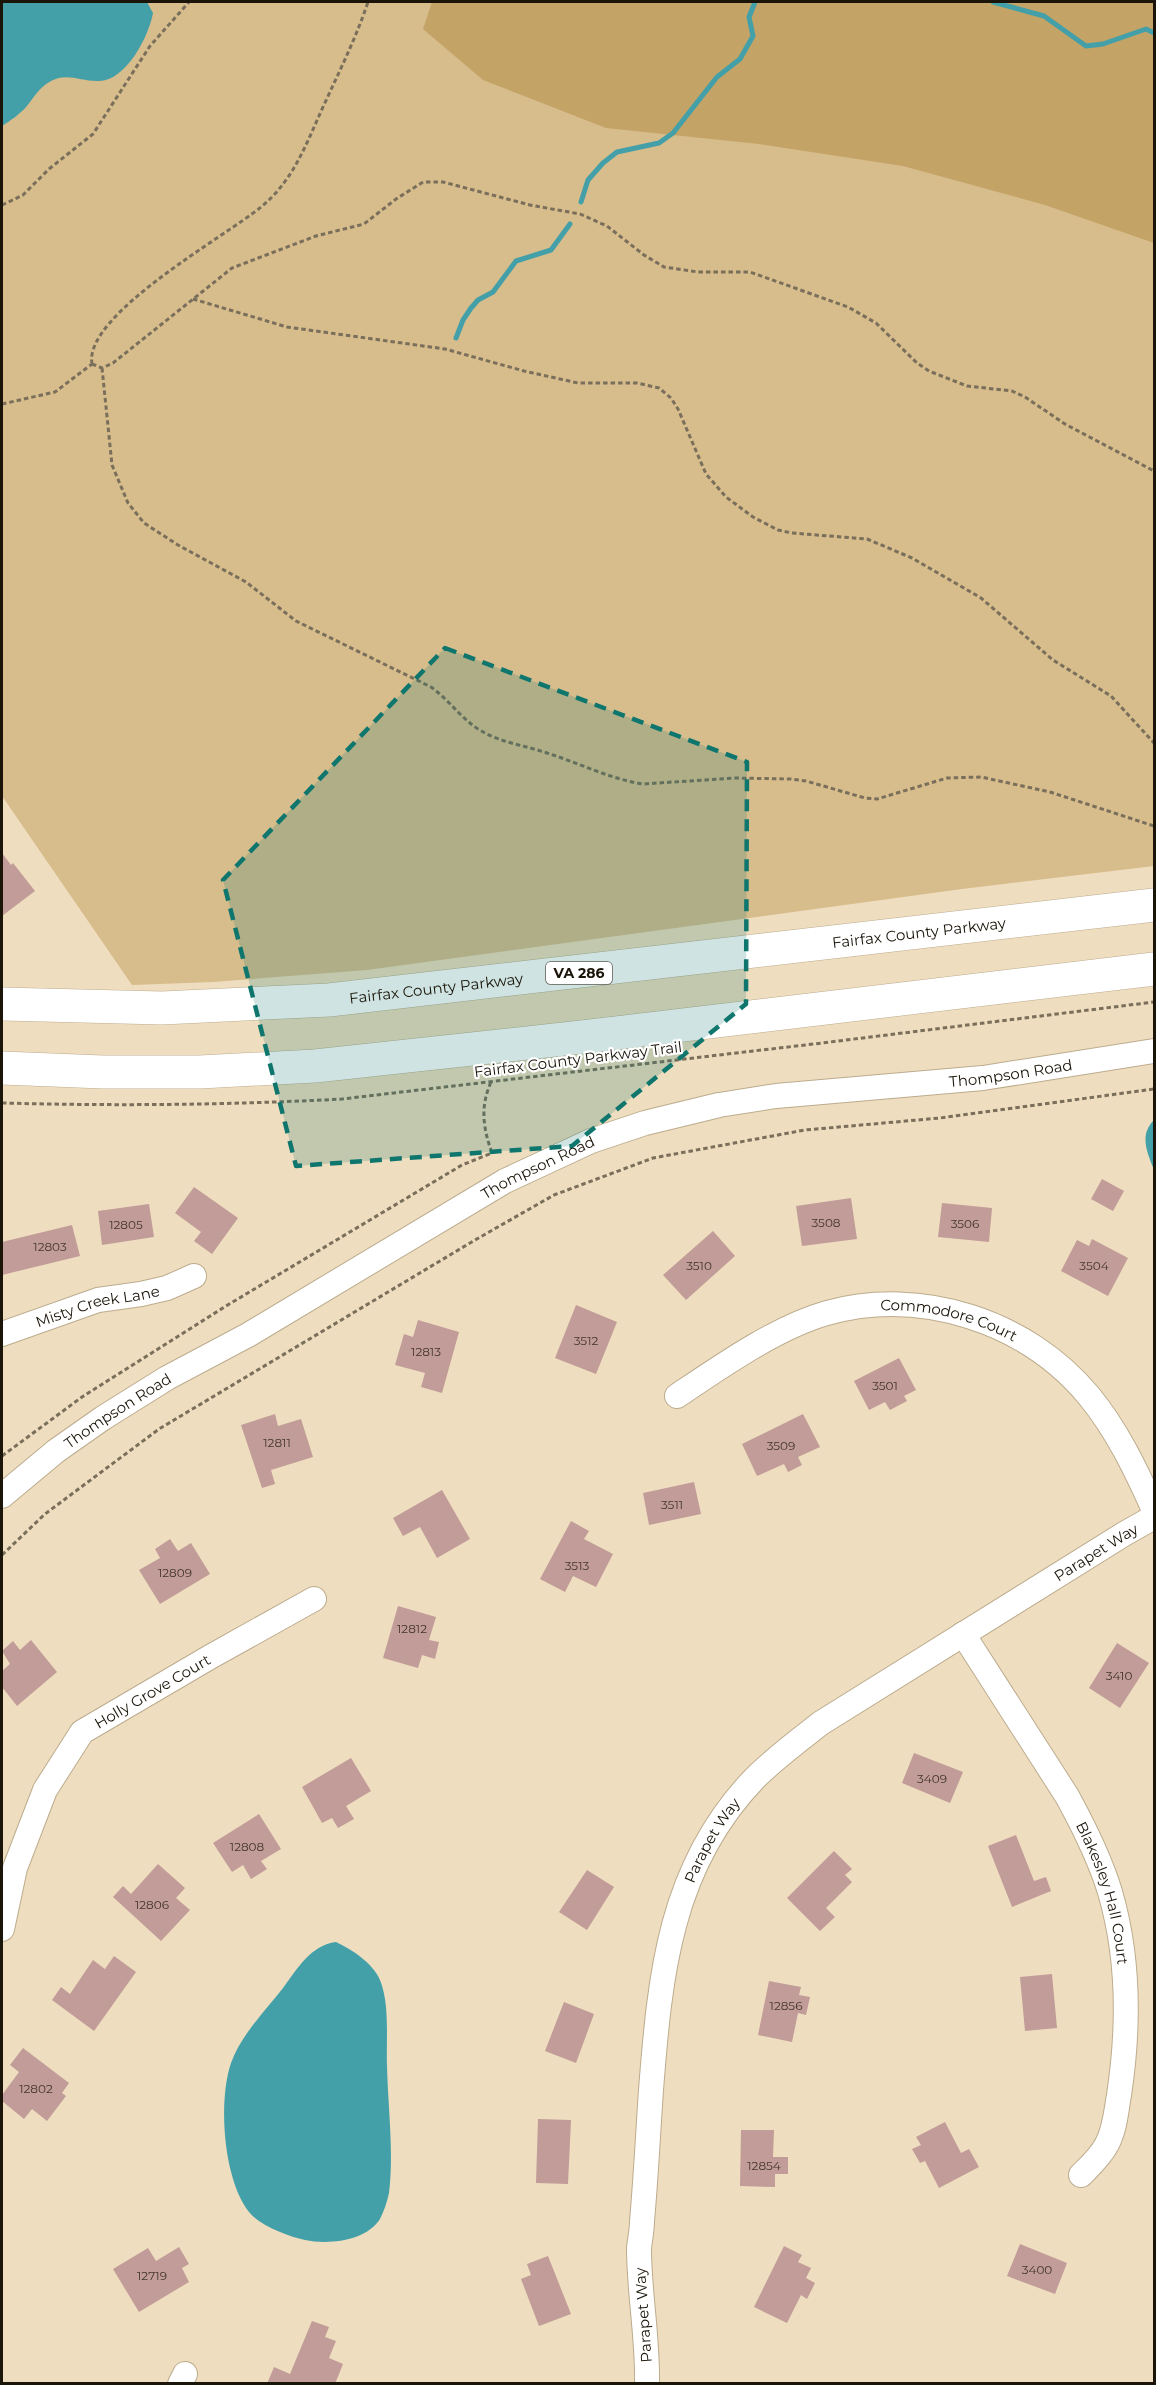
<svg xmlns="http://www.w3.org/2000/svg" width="1156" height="2385" font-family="Montserrat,sans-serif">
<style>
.green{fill:#d7bc8c}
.forest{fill:#c3a366}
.water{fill:#44a0a8}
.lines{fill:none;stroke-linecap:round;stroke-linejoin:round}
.stream{stroke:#44a0a8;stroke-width:5}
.building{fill:#c19c98}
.minor-casing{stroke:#bcac8e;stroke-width:26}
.highway-casing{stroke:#bcac8e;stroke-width:34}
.path{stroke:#7a6f5b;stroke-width:3;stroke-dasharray:4.5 3;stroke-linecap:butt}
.minor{stroke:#fff;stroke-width:24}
.highway{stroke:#fff;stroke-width:33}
.marked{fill:#0f766e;fill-opacity:0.2;stroke:#0f766e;stroke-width:4.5;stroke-dasharray:12 8;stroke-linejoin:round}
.labels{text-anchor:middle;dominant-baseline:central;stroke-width:4.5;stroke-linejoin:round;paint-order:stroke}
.number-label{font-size:12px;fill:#44362d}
.shield{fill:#fff;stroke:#5f5a53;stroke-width:1.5}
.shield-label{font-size:14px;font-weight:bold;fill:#1a1409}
.street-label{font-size:15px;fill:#1a1409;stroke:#fff}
</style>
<rect width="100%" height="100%" fill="#efddbf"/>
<path class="green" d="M2 2H1154V866L962 889 367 970 213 982 132 985 2 796Z"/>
<path class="forest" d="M432 2H1154V243L1045 205 903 166 759 144 606 128 483 80 423 29Z"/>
<path class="water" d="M2 2H147L153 13C149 36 126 81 99 81 83 82 69 73 53 80 40 86 35 96 27 106 20 114 10 121 2 126Z
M1154 1120V1170C1147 1152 1139 1135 1154 1120Z
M336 1942C351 1949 373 1963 380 1980 390 2005 386 2039 387 2066 388 2107 394 2152 389 2193 387 2202 384 2211 380 2219 366 2241 329 2245 305 2240 288 2236 260 2226 249 2212 223 2179 218 2101 231 2063 241 2035 265 2011 283 1988 297 1969 311 1945 336 1942Z"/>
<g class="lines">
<path class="stream" d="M993 2 1044 16 1086 46 1103 44 1146 29 1154 33
M581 202 588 180 603 163 617 152 659 143 673 133 717 77 740 59 753 36 749 17 755 2
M456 338 463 320 471 308 478 300 493 292 516 261 551 250 570 224"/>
</g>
<path class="building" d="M2 853 11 865 13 863 35 891 2 916Z
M1102 1179 1124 1191 1113 1211 1091 1199Z
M194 1187 238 1218 212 1254 194 1241 201 1232 175 1213Z
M851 1198 857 1239 802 1246 796 1206Z
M942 1203 992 1208 989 1242 938 1237Z
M149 1204 154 1237 102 1245 98 1211Z
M72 1225 80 1256 2 1275V1242Z
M713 1231 735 1256 686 1300 663 1275Z
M1092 1239 1128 1258 1108 1296 1061 1271 1077 1240 1089 1246Z
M576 1305 617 1322 596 1374 555 1358Z
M418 1320 459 1332 442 1393 421 1387 425 1373 395 1365 404 1334 413 1337Z
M899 1358 916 1390 904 1396 907 1401 890 1410 885 1402 869 1410 854 1381Z
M275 1414 278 1426 301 1419 313 1457 271 1470 275 1484 262 1488 241 1425Z
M803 1414 820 1447 798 1457 802 1465 788 1472 784 1464 757 1476 742 1444Z
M694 1482 701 1514 649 1525 643 1493Z
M442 1490 470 1539 437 1558 420 1527 403 1536 393 1518Z
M571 1521 589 1531 584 1539 613 1554 596 1587 573 1576 565 1592 540 1579Z
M170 1539 178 1551 191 1543 210 1574 160 1604 139 1570 160 1558 155 1549Z
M398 1606 436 1617 429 1640 439 1642 435 1659 422 1655 418 1668 383 1658Z
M31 1640 57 1672 17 1706 2 1687V1671L10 1664 2 1651 13 1641 20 1650Z
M1117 1643 1149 1663 1120 1708 1089 1688Z
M914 1753 963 1772 950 1803 902 1783Z
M351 1758 371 1791 346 1806 354 1819 338 1828 332 1818 322 1823 302 1787Z
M259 1814 281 1849 261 1861 267 1869 251 1879 243 1865 232 1872 213 1843Z
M1016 1835 1034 1881 1046 1877 1051 1891 1012 1907 988 1846Z
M834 1851 852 1869 845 1875 852 1882 826 1908 835 1917 820 1931 787 1898Z
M158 1864 185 1888 176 1898 190 1910 161 1941 113 1897 123 1886 131 1894Z
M587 1870 614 1887 587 1930 559 1912Z
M114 1956 136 1972 94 2031 52 2000 61 1987 70 1994 93 1960 105 1969Z
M1052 1974 1057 2028 1025 2031 1020 1977Z
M769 1981 801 1987 799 1995 810 1997 806 2015 798 2013 792 2042 758 2035Z
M564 2002 594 2014 576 2063 545 2051Z
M23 2048 69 2083 62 2093 66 2096 47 2121 32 2109 24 2119 2 2101V2095L19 2072 10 2065Z
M538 2119 571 2120 568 2184 536 2183Z
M945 2122 961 2153 969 2149 979 2167 939 2188 925 2161 920 2163 912 2149 921 2145 916 2137Z
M741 2130H774L773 2157H788V2174H775V2187L740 2186Z
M1020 2244 1067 2263 1055 2294 1007 2276Z
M784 2246 802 2255 798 2262 811 2268 806 2278 815 2283 807 2299 801 2295 787 2323 754 2307Z
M179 2247 189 2264 182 2268 189 2282 139 2312 113 2269 148 2248 156 2261Z
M548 2256 571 2314 539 2326 521 2279 531 2275 527 2264Z
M312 2321 329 2327 325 2337 336 2341 329 2358 343 2364 335 2384H267L274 2367 290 2374Z"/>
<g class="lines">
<defs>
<g id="minor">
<path id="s1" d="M2 1334 98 1300 141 1294 167 1288 194 1276"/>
<path id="s2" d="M677 1396C720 1367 777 1327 827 1313 921 1287 1027 1321 1089 1396 1117 1430 1136 1470 1154 1510"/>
<path id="s3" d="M2 1496 56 1451 103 1418 167 1378 248 1335 505 1181 591 1141 645 1123 719 1105 776 1096 983 1078 1154 1051"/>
<path id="s4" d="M963 1634 1067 1796C1084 1827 1100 1859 1110 1892 1129 1957 1129 2029 1119 2095 1116 2112 1115 2129 1107 2144 1101 2156 1090 2166 1081 2175"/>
<path id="s5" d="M2 1929 15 1868 45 1790 82 1732 210 1657 314 1599"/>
<path d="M180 2384 185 2374"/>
<path id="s6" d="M647 2384C648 2338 639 2293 639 2248 640 2239 642 2230 642 2221 646 2177 648 2133 651 2090 660 1974 670 1866 755 1778 775 1758 798 1741 821 1723L1124 1534 1154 1517"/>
</g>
<g id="highway">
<path id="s7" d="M2 1004 162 1008 329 1000 1154 905"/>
<path d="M2 1068 103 1072H200L315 1066 582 1037 1154 969"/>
</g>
</defs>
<use href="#minor" class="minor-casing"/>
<use href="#highway" class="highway-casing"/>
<path class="path" d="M2 205 23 195 49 169 93 134 150 46 189 2
M193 299 287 327 445 349 524 371 578 383H637L659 388 671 398 678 409 706 474 726 497 753 517 778 530 792 533 867 539 912 558 981 598 1053 660 1111 696 1154 743
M92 364 102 368 113 363 232 268 316 236 364 224 396 199 423 182H443L530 205 580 214 607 226 644 255 664 267 698 272H750L848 307 876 323 917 363 929 371 967 386 1012 391 1025 397 1065 424 1154 471
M92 364C83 315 226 236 261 207 294 180 306 144 323 107 339 72 356 38 368 2
M102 368 112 465 128 503 144 523 178 545 246 582 296 621 431 687C448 699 460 717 478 729 500 743 524 745 547 753 579 763 610 779 643 784L734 778 791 779 806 781 865 798 877 799 947 778 981 777 1050 792 1154 826
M2 404 55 392 92 364
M2 1103C115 1106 229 1105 342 1099L822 1043 1154 1002
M2 1456 82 1397 226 1306 462 1165 492 1153C483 1128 480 1107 491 1082
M2 1555 45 1514 159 1429 475 1240 554 1195 653 1158 805 1130 940 1118 1154 1089"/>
<use href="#minor" class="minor"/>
<use href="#highway" class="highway"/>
</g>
<path class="marked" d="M445 648 747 762 746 1004 572 1146 296 1166 223 880Z"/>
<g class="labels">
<g class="number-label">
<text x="826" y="1222">3508</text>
<text x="965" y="1223">3506</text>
<text x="126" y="1224">12805</text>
<text x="50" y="1246">12803</text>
<text x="699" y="1265">3510</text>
<text x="1094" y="1265">3504</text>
<text x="586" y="1340">3512</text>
<text x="426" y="1351">12813</text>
<text x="885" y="1385">3501</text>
<text x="277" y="1442">12811</text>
<text x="781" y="1445">3509</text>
<text x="672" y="1504">3511</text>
<text x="577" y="1565">3513</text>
<text x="175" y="1572">12809</text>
<text x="412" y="1628">12812</text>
<text x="1119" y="1675">3410</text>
<text x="932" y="1778">3409</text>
<text x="247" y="1846">12808</text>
<text x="152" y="1904">12806</text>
<text x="786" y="2005">12856</text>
<text x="36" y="2088">12802</text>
<text x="764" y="2165">12854</text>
<text x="1037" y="2269">3400</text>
<text x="152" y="2275">12719</text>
</g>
<rect class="shield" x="546" y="962" width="66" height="22" rx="4.5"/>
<g class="shield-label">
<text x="579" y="973">VA 286</text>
</g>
<g class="street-label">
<text stroke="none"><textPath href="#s7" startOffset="921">Fairfax County Parkway</textPath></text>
<text stroke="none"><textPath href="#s7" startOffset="435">Fairfax County Parkway</textPath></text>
<text transform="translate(578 1059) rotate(-7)">Fairfax County Parkway Trail</text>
<text stroke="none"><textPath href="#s3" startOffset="1116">Thompson Road</textPath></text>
<text stroke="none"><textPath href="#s3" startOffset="630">Thompson Road</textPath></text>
<text stroke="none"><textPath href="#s1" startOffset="100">Misty Creek Lane</textPath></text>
<text stroke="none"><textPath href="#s2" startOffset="297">Commodore Court</textPath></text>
<text stroke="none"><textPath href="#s3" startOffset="144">Thompson Road</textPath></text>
<text stroke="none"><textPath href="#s6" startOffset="1041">Parapet Way</textPath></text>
<text stroke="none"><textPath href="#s5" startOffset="296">Holly Grove Court</textPath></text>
<text stroke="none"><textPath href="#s6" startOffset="555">Parapet Way</textPath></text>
<text stroke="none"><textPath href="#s4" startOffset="297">Blakesley Hall Court</textPath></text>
<text transform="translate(643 2315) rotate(-94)">Parapet Way</text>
</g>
</g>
<rect width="1156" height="2385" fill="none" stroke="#1a1409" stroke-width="6"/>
</svg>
